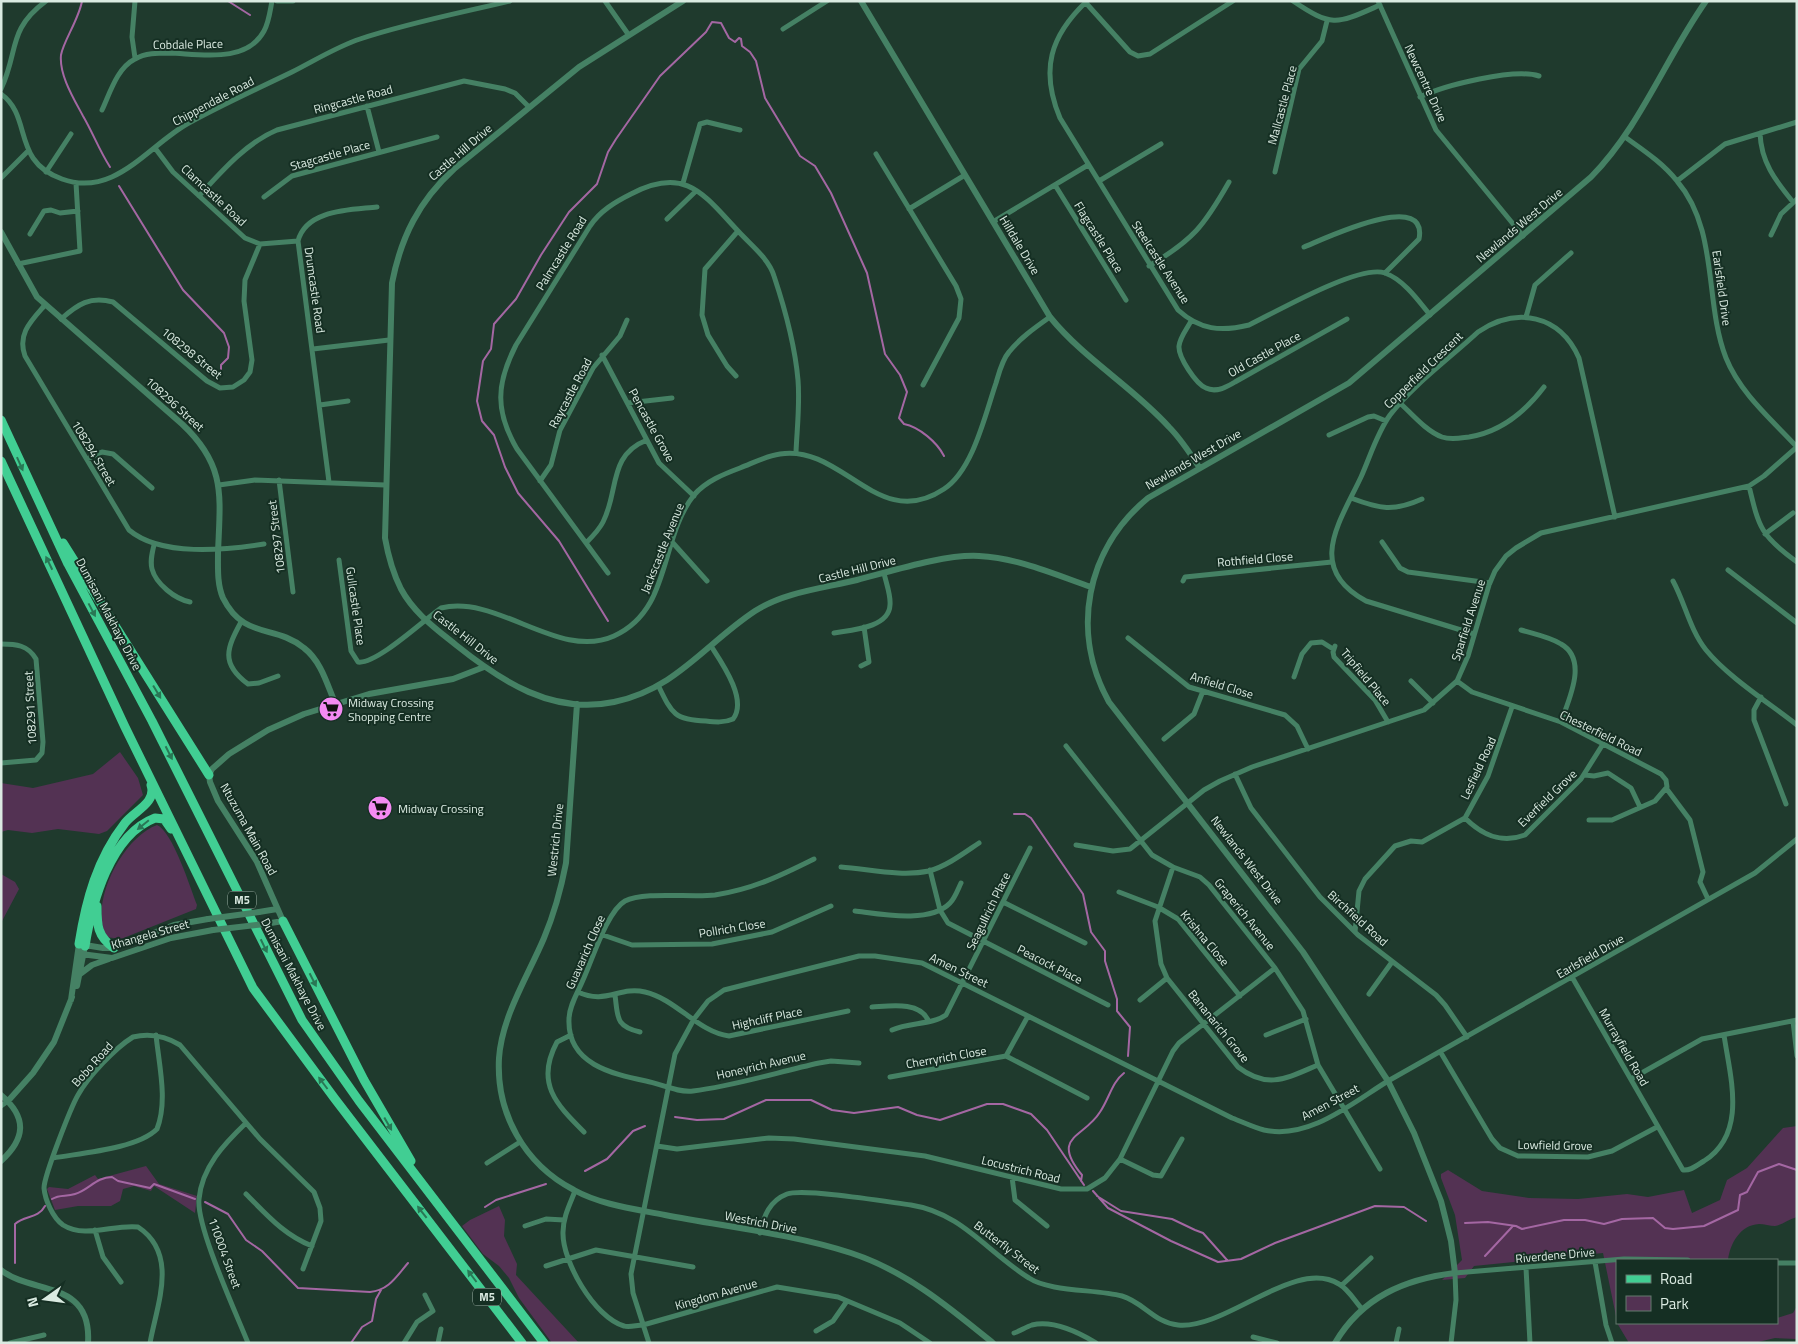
<svg xmlns="http://www.w3.org/2000/svg" width="1798" height="1344" font-family="'Titillium Web',sans-serif">
<style>
.green{fill:#533253}
.lines{fill:none;stroke-linecap:round;stroke-linejoin:round}
.stream{stroke:#a467a3;stroke-width:2}
.minor{stroke:#458164;stroke-width:5}
.tertiary{stroke:#458164;stroke-width:6}
.primary{stroke:#41ce93;stroke-width:9}
.tertiary-bridge{stroke:#458164;stroke-width:6}
.oneway{fill:#297755}
.labels{text-anchor:middle;dominant-baseline:central;stroke-width:4;stroke-linejoin:round;paint-order:stroke}
.shield{fill:#152f23;stroke:#9fb2a8;stroke-width:1}
.shield-label{font-size:11px;font-weight:bold;fill:#daeae1}
.street-label{font-size:12px;fill:#daeae1;stroke:#152f23}
.poi-label{font-size:12px;fill:#daeae1;stroke:#152f23;text-anchor:start}
</style>
<rect width="100%" height="100%" fill="#1f3a2d"/>
<path class="green" d="M120 752 138 778 143 795 107 831 99 834 58 829 32 833 8 830 1 832V783L33 788 93 774Z
M157 825C173 832 190 887 197 905L196 909 121 939 106 937C89 903 122 838 157 825Z
M1 874 15 882 19 889 1 923Z
M1797 1126V1217C1789 1219 1782 1225 1775 1226 1770 1226 1764 1224 1759 1224 1740 1225 1730 1244 1728 1260H1617V1321L1603 1253 1474 1266 1465 1278 1442 1280 1462 1260 1455 1215 1441 1178V1174L1448 1170 1482 1191 1529 1198 1578 1199 1627 1194 1648 1197 1684 1190 1692 1213 1720 1200 1727 1180 1747 1168 1783 1128Z
M146 1166 159 1184 197 1196 195 1213 154 1186 151 1191 134 1186 123 1189 120 1201 111 1206H78L55 1210 47 1189 49 1187 68 1189 95 1175 98 1179Z
M499 1206 505 1220 504 1236 517 1264 516 1275 579 1343H552L519 1298 509 1278 499 1266 483 1254 462 1226 470 1220Z
M1797 1306V1339L1775 1338 1754 1343H1629L1617 1323H1777V1318L1793 1313Z"/>
<g class="lines">
<path class="stream" d="M82 1C79 19 63 42 61 55 59 75 74 99 83 116 93 133 99 150 110 167
M228 1 250 15
M119 186 183 290 224 333 229 347 228 358 221 365V369
M608 621 559 541 518 493 505 467 494 435 482 421 477 401 483 361 491 349 494 324 516 299 541 255 569 212 597 184 608 152 616 139 660 76 706 32 712 22 721 23 729 38 735 42 739 38 741 39 742 46 750 52 756 61 765 98 800 156 815 166 831 193 867 273 885 354 900 375 907 392 899 418 904 424C919 427 937 442 944 456
M1014 814H1025L1031 818 1083 894 1091 932 1105 951V961L1117 999V1011L1130 1027 1128 1056
M675 1117 697 1120 724 1119 766 1100H811L832 1110 854 1113 898 1107 917 1115 940 1120 987 1104H1003L1031 1114 1047 1130 1084 1185
M585 1171 607 1159 633 1131 645 1126
M1081 1181 1082 1175C1050 1136 1084 1138 1100 1112 1109 1099 1112 1082 1124 1073
M1093 1191 1108 1208 1171 1241 1218 1262 1241 1259 1275 1243 1375 1206 1404 1207 1426 1221
M1097 1196 1121 1211 1172 1219 1195 1230 1203 1233 1227 1260
M52 1199C60 1194 66 1197 75 1194 89 1190 96 1177 112 1177L118 1181 150 1188 154 1184 195 1199
M205 1202 228 1214 246 1240 262 1251 298 1288 370 1292C389 1290 396 1277 408 1263
M485 1207 496 1200 546 1184
M1465 1223 1488 1222 1516 1226 1522 1229 1564 1220H1585L1604 1224 1622 1219 1653 1218 1665 1228 1673 1229 1704 1226 1738 1210 1740 1195 1747 1192 1758 1172 1779 1164 1797 1170
M1485 1256 1512 1227
M15 1263V1224C25 1215 38 1219 45 1206
M351 1343 362 1327 372 1321 376 1299 381 1290"/>
<path class="minor" d="M135 1 132 37 135 58
M277 1H293
M605 1 628 34
M1087 1C1050 36 1040 70 1060 118L1178 310C1200 330 1221 332 1249 325 1276 312 1359 264 1385 273 1404 280 1418 300 1430 315
M1293 1C1333 28 1337 24 1380 5
M1378 1 1436 130 1523 236
M1086 3 1130 52 1138 56 1150 54 1233 1
M783 29 827 1
M1 89C19 51 7 30 46 1
M1 94C33 117 11 161 62 179 114 198 147 147 187 124 221 105 257 89 292 72 314 61 336 47 360 39 408 23 460 13 510 1
M1420 97C1445 85 1514 68 1539 76
M367 106 379 152
M102 110C110 93 117 68 135 59 145 53 158 53 169 53 200 54 246 64 264 31 269 22 270 11 272 1
M1760 133C1761 162 1775 180 1793 202
M1625 137C1643 150 1663 163 1677 181 1719 230 1704 302 1726 358 1740 393 1772 420 1797 447
M155 148 173 172 245 238 260 244 298 241
M876 154 956 286 961 299 959 318 923 385
M46 172 71 134
M1275 172 1299 69 1322 41 1327 21
M1 178 28 151
M1099 181 1161 144
M1677 181 1725 144 1797 122
M683 183 700 124 707 122 740 130
M1055 185 1126 300
M199 196C221 172 246 143 277 130L464 81 505 89 515 93 529 107
M264 197 292 176 437 137
M909 209 965 175
M667 219 696 191
M993 222 1088 165
M30 234 44 211 51 210 60 213 78 211
M1771 235 1781 214 1797 199
M1304 247C1322 240 1429 188 1419 239L1385 273
M18 264 80 251 76 183
M1149 266C1193 240 1204 226 1229 182
M45 305C31 321 17 334 25 356L129 530C161 557 225 550 264 544
M1526 317 1535 285 1571 253
M61 319C78 304 90 296 113 302L207 381 220 388 233 387 244 380 250 372 252 360 244 301 245 280 260 244
M1191 321C1187 329 1180 337 1179 346 1178 357 1196 384 1206 388 1216 393 1227 387 1235 382L1347 319
M313 349 389 340
M602 355 659 463 694 496
M736 376 727 366 708 335 702 315 705 269 738 231
M628 403 672 398
M1400 403C1412 414 1426 431 1442 437 1451 440 1460 438 1469 437 1501 432 1525 412 1544 387
M320 405 348 401
M1329 435 1368 417 1374 416 1386 421
M87 459 102 452 113 454 152 488
M279 480 293 592
M540 481 551 465 560 430 593 368 620 336 627 320
M329 482 298 241C306 209 352 210 377 207
M219 485 255 480 385 485
M1749 486C1759 528 1761 536 1797 562
M1351 498C1380 509 1393 512 1422 499
M1765 534 1793 513
M1382 542 1400 568 1408 572 1490 583
M586 543C592 537 599 530 603 522 619 491 608 455 647 440
M673 543 707 581
M154 545C152 553 150 561 152 569 156 584 175 599 190 602
M339 560 351 651 358 662C376 665 425 619 441 608 498 594 559 661 614 636 672 610 659 539 694 495 706 481 724 474 740 468 753 463 766 456 780 454 843 444 878 533 944 489 973 470 985 415 996 383 999 373 1002 360 1009 352 1020 338 1036 327 1050 317
M1728 570 1797 623
M608 573 517 449C495 411 496 384 516 345L590 226C600 211 615 202 631 194 686 165 704 195 739 232 751 245 769 259 774 276 785 309 795 346 798 380 800 404 797 429 796 452
M1183 581 1185 577 1332 562
M1673 581C1685 603 1690 630 1706 650 1728 677 1769 703 1797 725
M241 622C227 648 220 663 248 684L259 683 278 676
M1521 630C1534 634 1550 637 1561 644 1589 660 1568 701 1561 722
M834 633C851 630 889 628 890 605 891 595 886 583 884 573
M1474 634 1366 601C1305 568 1340 522 1361 477 1370 457 1377 433 1390 415 1413 385 1450 358 1478 332 1517 306 1560 315 1579 358L1615 517
M1128 638 1189 687 1285 715 1297 726 1308 749
M1 644C16 644 28 645 36 659L43 742 42 753 36 760 1 763
M1335 646 1333 652 1334 657 1375 700 1388 722
M861 666 869 662 864 627
M1294 677 1302 654 1311 643 1322 642 1333 649
M1411 681 1433 703
M1457 681 1472 692 1561 722 1661 774 1666 780 1667 787 1655 801 1612 820H1589
M659 687C672 714 675 720 706 721 715 722 724 723 733 719 748 700 722 663 711 646
M1761 697 1754 710V720L1786 804
M1164 739 1194 714 1203 691
M1066 746 1152 855 1173 867 1200 877 1209 885 1275 968 1303 1011 1318 1065 1380 1169
M1235 774 1251 808 1320 897 1358 935 1436 995 1445 1005 1467 1037
M1585 775 1594 776 1608 773 1631 788 1640 807
M1666 788 1690 820 1703 872 1700 882 1708 899
M1465 818C1482 835 1501 844 1525 835L1581 779 1603 744
M1076 845 1113 851 1130 849 1204 790 1220 781 1252 767 1424 710 1457 681 1468 656 1489 585 1495 571 1506 556 1516 548 1541 533 1749 486 1764 476 1797 447
M814 859C780 876 753 889 715 895 692 898 644 891 625 901 607 911 592 961 583 980 578 992 569 1006 569 1019 567 1064 612 1074 646 1081 661 1084 678 1093 693 1091 735 1086 778 1072 819 1063L831 1061 859 1063
M841 867C869 869 901 877 929 871 947 866 964 853 979 843
M1173 867 1155 921 1161 964 1167 978 1238 1067C1268 1090 1287 1078 1318 1065
M930 870 940 910 948 923 1108 1005
M1119 892 1158 907 1178 919 1240 996
M1003 902 1085 943
M855 911C880 914 930 924 950 903 955 898 958 889 961 883
M1355 932 1359 891 1365 879 1395 846 1411 841 1422 842 1465 818 1488 776 1512 707
M603 935 632 945 712 944 772 932 831 906
M1572 977 1683 1170C1691 1171 1697 1165 1704 1161 1748 1133 1730 1077 1724 1035
M578 992C606 1005 619 986 645 992 676 999 698 1032 729 1036L848 1011
M1369 994 1392 962
M615 995C618 1017 615 1026 640 1032
M1140 1000 1167 978
M872 1007C890 1006 919 1001 928 1020
M1793 1021 1797 1056
M892 1030C909 1022 932 1025 946 1015L1030 848
M571 1035 557 1042C535 1083 556 1104 584 1132
M1266 1035 1306 1019
M1441 1053 1492 1139 1500 1148 1518 1156 1588 1157 1612 1151 1657 1127
M1006 1056 1087 1098
M890 1077 1006 1056 1028 1016
M1631 1079 1702 1039 1797 1020
M1 1106 8 1101
M246 1123C224 1144 202 1167 199 1199 196 1226 236 1313 248 1343
M657 1146 677 1149 769 1138 794 1139 925 1156 1061 1189H1087L1105 1178 1120 1159 1173 1051 1179 1043 1275 968
M53 1158C81 1153 137 1149 157 1129 168 1101 159 1065 156 1035
M1120 1159 1153 1175 1161 1176 1182 1139
M487 1163 520 1142
M1012 1177 1015 1200 1047 1226
M575 1191C570 1204 563 1217 563 1232 562 1261 594 1317 624 1326 629 1328 637 1325 643 1325L777 1287 838 1297 900 1323 930 1343
M246 1194C267 1215 284 1235 312 1246
M525 1226 546 1219 564 1220
M95 1230 103 1257 121 1282
M760 1233C764 1216 769 1201 787 1194 805 1188 888 1202 911 1205 962 1213 987 1252 1029 1278 1050 1292 1096 1289 1122 1296 1143 1302 1155 1323 1178 1325 1226 1330 1295 1257 1339 1284 1348 1289 1355 1301 1362 1309
M1595 1262 1606 1325 1612 1343
M1777 1263H1797
M546 1266 596 1250 693 1267
M1526 1268 1530 1343
M1342 1285 1371 1258
M816 1331 833 1321 847 1301
M1014 1333C1020 1331 1026 1327 1032 1325 1053 1320 1078 1332 1096 1343
M1253 1337 1277 1343
M10 1343 44 1335
M150 1343C157 1304 179 1254 138 1227 114 1224 85 1239 63 1225 53 1218 45 1200 44 1188 44 1176 71 1107 78 1095 88 1077 115 1048 133 1037 150 1033 165 1036 180 1045L260 1139 314 1192 320 1208 321 1221 303 1269
M404 1343 417 1322 433 1311 425 1295
M438 1343 441 1329
M649 1343 633 1293 631 1274 675 1054 694 1019 708 1001 724 990 859 956H875L922 963 1232 1118C1243 1122 1253 1127 1264 1130 1309 1140 1352 1103 1388 1081L1755 873 1797 839
M1396 1343 1399 1329
M1451 1343 1456 1300 1455 1273 1624 1259 1688 1260"/>
<path class="tertiary" d="M683 1 579 67 454 169C419 201 401 237 392 283L385 538C388 555 393 573 401 589 414 613 435 628 456 645 501 681 552 715 614 702 676 689 705 644 755 611 784 592 824 588 857 580 892 571 945 554 979 556 1018 558 1054 574 1091 587
M861 1 1050 317C1084 359 1133 387 1169 427 1181 439 1190 453 1199 467
M1 232 37 297 182 424C227 466 220 497 218 553 218 568 217 584 223 598 244 640 275 624 304 648 321 661 327 684 335 703
M577 704 566 863C561 889 554 914 544 938 528 976 502 1016 499 1058 496 1113 524 1164 574 1190 601 1205 635 1209 665 1215 727 1227 792 1234 851 1253 906 1271 949 1307 993 1343
M259 912 277 909
M265 924 283 921 257 862 218 801 210 782 209 775 212 769 229 754 268 730 304 714 369 694 453 679 484 667
M81 954 112 958 171 938 213 930
M80 974 92 965 109 959
M77 986 85 946
M71 1000 79 944 103 948H114L174 925 208 919
M1 1095C28 1118 25 1139 1 1161
M8 1101 33 1073 54 1042 72 997
M1 1270C32 1295 92 1279 88 1343
M1335 1343C1362 1297 1405 1279 1455 1273L1451 1241 1441 1201 1414 1133 1388 1081 1303 952 1109 702C1070 632 1086 549 1148 498L1349 383 1591 177C1641 126 1665 59 1706 1"/>
<path class="primary" d="M1 420 68 564 152 721 302 1020 359 1101 544 1343
M1 461 125 727 253 988 335 1099 522 1343
M63 543 209 775
M97 906C97 925 97 936 114 948
M283 921 364 1080 411 1161
M79 944C86 900 97 859 125 823 134 811 157 803 151 785
M85 946C92 903 110 835 155 818L164 819 171 829"/>
<path class="tertiary-bridge" d="M208 919 259 912
M213 930 265 924"/>
</g>
<defs><path id="oneway-solid" d="M-6-.8H1V-3.2L6.5 0L1 3.2V.8H-6Z" transform="scale(1.25)"/></defs>
<g class="oneway">
<use href="#oneway-solid" transform="translate(20 464) rotate(66)"/>
<use href="#oneway-solid" transform="translate(49 563) rotate(-116)"/>
<use href="#oneway-solid" transform="translate(92 610) rotate(62)"/>
<use href="#oneway-solid" transform="translate(157 692) rotate(59)"/>
<use href="#oneway-solid" transform="translate(169 753) rotate(63)"/>
<use href="#oneway-solid" transform="translate(143 825) rotate(141)"/>
<use href="#oneway-solid" transform="translate(264 946) rotate(64)"/>
<use href="#oneway-solid" transform="translate(313 980) rotate(63)"/>
<use href="#oneway-solid" transform="translate(323 1083) rotate(-127)"/>
<use href="#oneway-solid" transform="translate(388 1124) rotate(60)"/>
<use href="#oneway-solid" transform="translate(422 1212) rotate(-128)"/>
<use href="#oneway-solid" transform="translate(472 1276) rotate(-127)"/>
</g>
<defs>
<symbol id="supermarket-disc" viewBox="-11 -11 22 22"><circle r="9.5" fill="#f38af2" stroke="#152f23"/><path d="M-6-5.5h2.5l.6 2H6L4.5 2H-2.5L-4.4-4H-6ZM-1.5 3.2a1.3 1.3 0 1 0 .1 0ZM3 3.2a1.3 1.3 0 1 0 .1 0Z" fill="#111"/></symbol>
</defs>
<g fill-rule="evenodd">
<use href="#supermarket-disc" x="317" y="695" width="28" height="28"/>
<use href="#supermarket-disc" x="366" y="794" width="28" height="28"/>
</g>
<g class="labels">
<g class="shield">
<rect x="228" y="891.5" width="28" height="17" rx="4"/>
<rect x="473" y="1288.5" width="28" height="17" rx="4"/>
</g>
<g class="shield-label">
<text x="242" y="900">M5</text>
<text x="487" y="1297">M5</text>
</g>
<g class="street-label">
<text transform="translate(188 44) rotate(-1)">Cobdale Place</text>
<text transform="translate(1426 83) rotate(65)">Newcentre Drive</text>
<text transform="translate(353 99) rotate(-15)">Ringcastle Road</text>
<text transform="translate(213 101) rotate(-28)">Chippendale Road</text>
<text transform="translate(1282 105) rotate(-75)">Mallcastle Place</text>
<text transform="translate(460 152) rotate(-41)">Castle Hill Drive</text>
<text transform="translate(330 155) rotate(-16)">Stagcastle Place</text>
<text transform="translate(214 195) rotate(43)">Clamcastle Road</text>
<text transform="translate(1519 225) rotate(-40)">Newlands West Drive</text>
<text transform="translate(1099 237) rotate(58)">Flagcastle Place</text>
<text transform="translate(1020 245) rotate(59)">Hilldale Drive</text>
<text transform="translate(561 253) rotate(-58)">Palmcastle Road</text>
<text transform="translate(1161 262) rotate(57)">Steelcastle Avenue</text>
<text transform="translate(1722 288) rotate(82)">Earlsfield Drive</text>
<text transform="translate(315 290) rotate(82)">Drumcastle Road</text>
<text transform="translate(192 353) rotate(39)">108298 Street</text>
<text transform="translate(1264 354) rotate(-29)">Old Castle Place</text>
<text transform="translate(1423 370) rotate(-44)">Copperfield Crescent</text>
<text transform="translate(570 393) rotate(-62)">Raycastle Road</text>
<text transform="translate(175 404) rotate(42)">108296 Street</text>
<text transform="translate(652 425) rotate(61)">Pencastle Grove</text>
<text transform="translate(94 453) rotate(59)">108294 Street</text>
<text transform="translate(1193 459) rotate(-30)">Newlands West Drive</text>
<text transform="translate(276 537) rotate(-97)">108297 Street</text>
<text transform="translate(662 548) rotate(-68)">Jackscastle Avenue</text>
<text transform="translate(1255 559) rotate(-5)">Rothfield Close</text>
<text transform="translate(857 569) rotate(-14)">Castle Hill Drive</text>
<text transform="translate(356 606) rotate(82)">Gullcastle Place</text>
<text transform="translate(109 614) rotate(62)">Dumisani Makhaye Drive</text>
<text transform="translate(1468 620) rotate(-72)">Sparfield Avenue</text>
<text transform="translate(466 637) rotate(38)">Castle Hill Drive</text>
<text transform="translate(1366 677) rotate(50)">Tripfield Place</text>
<text transform="translate(1222 685) rotate(17)">Anfield Close</text>
<text transform="translate(30 708) rotate(-93)">108291 Street</text>
<text transform="translate(1601 733) rotate(26)">Chesterfield Road</text>
<text transform="translate(1478 768) rotate(-65)">Lesfield Road</text>
<text transform="translate(1547 798) rotate(-44)">Everfield Grove</text>
<text transform="translate(249 829) rotate(61)">Ntuzuma Main Road</text>
<text transform="translate(555 840) rotate(-84)">Westrich Drive</text>
<text transform="translate(1247 860) rotate(52)">Newlands West Drive</text>
<text transform="translate(988 911) rotate(-64)">Seagullrich Place</text>
<text transform="translate(1245 914) rotate(51)">Graperich Avenue</text>
<text transform="translate(1358 918) rotate(42)">Birchfield Road</text>
<text transform="translate(732 928) rotate(-9)">Pollrich Close</text>
<text transform="translate(150 934) rotate(-16)">Khangela Street</text>
<text transform="translate(1205 938) rotate(50)">Krishna Close</text>
<text transform="translate(585 952) rotate(-66)">Guavarich Close</text>
<text transform="translate(1590 956) rotate(-30)">Earlsfield Drive</text>
<text transform="translate(1050 964) rotate(27)">Peacock Place</text>
<text transform="translate(959 970) rotate(26)">Amen Street</text>
<text transform="translate(294 974) rotate(62)">Dumisani Makhaye Drive</text>
<text transform="translate(767 1018) rotate(-12)">Highcliff Place</text>
<text transform="translate(1219 1026) rotate(51)">Bananarich Grove</text>
<text transform="translate(1624 1047) rotate(60)">Murrayfield Road</text>
<text transform="translate(946 1057) rotate(-10)">Cherryrich Close</text>
<text transform="translate(92 1064) rotate(-48)">Bobo Road</text>
<text transform="translate(761 1065) rotate(-13)">Honeyrich Avenue</text>
<text transform="translate(1330 1102) rotate(-28)">Amen Street</text>
<text transform="translate(1555 1145) rotate(1)">Lowfield Grove</text>
<text transform="translate(1021 1169) rotate(14)">Locustrich Road</text>
<text transform="translate(761 1222) rotate(11)">Westrich Drive</text>
<text transform="translate(1007 1247) rotate(37)">Butterfly Street</text>
<text transform="translate(225 1253) rotate(70)">110004 Street</text>
<text transform="translate(1555 1255) rotate(-5)">Riverdene Drive</text>
<text transform="translate(716 1294) rotate(-16)">Kingdom Avenue</text>
</g>
<g class="poi-label">
<text x="348" y="702">Midway Crossing<tspan x="348" dy="14">Shopping Centre</tspan></text>
<text x="398" y="808">Midway Crossing</text>
</g>
</g>
<rect width="1798" height="1344" fill="none" stroke="#daeae1" stroke-width="5"/>
<rect x="1616" y="1259" width="162" height="65" fill="#152f23" stroke="#647a6f"/>
<rect x="1626" y="1275" width="25" height="8" fill="#41ce93" stroke="#647a6f"/>
<text x="1660" y="1284" font-size="15" fill="#daeae1">Road</text>
<rect x="1626" y="1296" width="25" height="15" fill="#533253" stroke="#647a6f"/>
<text x="1660" y="1309" font-size="15" fill="#daeae1">Park</text>
<g transform="translate(45 1299) rotate(256)" stroke="#152f23" stroke-width="4" paint-order="stroke">
<path d="M0-4L9 19L0 12L-9 19Z" fill="#daeae1"/>
<text y="-8" font-size="14" font-weight="bold" text-anchor="middle" fill="#daeae1">N</text>
</g>
</svg>
